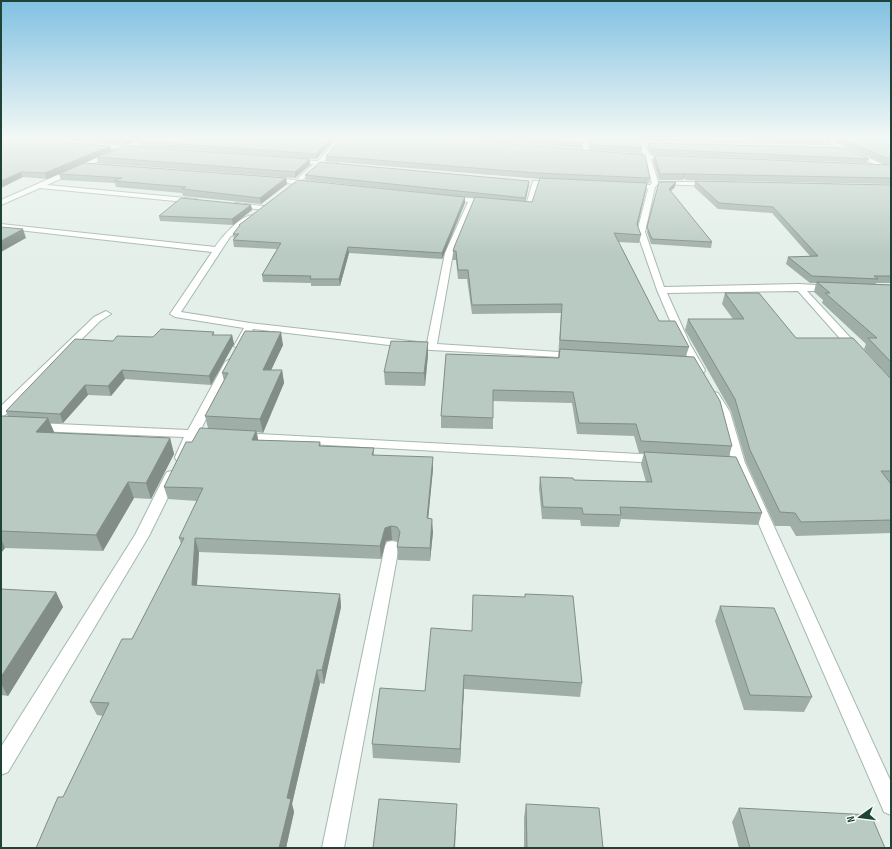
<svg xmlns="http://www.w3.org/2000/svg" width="892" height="849" font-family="'Sofia Sans Condensed',sans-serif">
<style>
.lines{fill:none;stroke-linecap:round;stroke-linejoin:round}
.minor-casing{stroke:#a5b8b0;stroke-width:2}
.minor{fill:#fff;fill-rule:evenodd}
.wall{fill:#9faea7}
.shaded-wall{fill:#828d88}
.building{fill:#b9cac2;stroke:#828d88}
</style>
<rect width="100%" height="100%" fill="#e4efe9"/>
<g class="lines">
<defs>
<path id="minor" d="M339 137H345L324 161 337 163V165H321L297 184 271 182 268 180 271 178 296 180 314 164 293 163 291 162V160L318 161Z
M581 137H587L589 152 584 151Z
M635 137H641L650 155 657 157 651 159 658 182H710L713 184 710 186 658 184 655 187 645 232 664 287 799 284 833 286V290L830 291H807L860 348 861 350 860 352H852L798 291 667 293 690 344 705 370 704 372H696L680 344 657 290 637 232 648 189 630 188 627 186 630 184 650 185 652 183 645 158 627 155 630 153 644 155Z
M816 137H823L891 168V172Z
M94 143 135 147 138 149 135 151 92 146Z
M112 151 114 154 47 185 196 199 199 201 196 203 40 188 1 205V200Z
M533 181H554L557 183 554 185 538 184 531 208 518 207V205H526Z
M448 196 490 200 493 202 490 204 474 203 453 253 437 344 575 353 579 354 580 356 579 358 431 350 253 329 243 348 239 349 234 346 244 328 175 317 170 314 212 252 1 228V224L215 247C221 238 241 214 254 215V219L230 237 181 312 250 323 427 343 445 253 468 202 446 199 445 198Z
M236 203 263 206 267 208 263 210 234 206V204Z
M106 311 111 314 100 321 5 415 1 417V406L94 317Z
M230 359 235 362 200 431H213L219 435 213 439 196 438 186 460H176L175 457 184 437 36 431 30 427 36 423 188 430 225 362Z
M714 392 718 393 730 412 745 463 891 782V815L884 812 734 467 719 465 718 462 719 459 731 458 718 412 708 395Z
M241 433 658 455 663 456 664 459 663 462 658 463 237 440 235 437 237 434Z
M172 471 177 472 179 475 149 536 8 772 1 775V747L135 535 165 475 167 472Z
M392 541 397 542 399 546 344 848H322L385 546 387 542Z"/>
</defs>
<use href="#minor" class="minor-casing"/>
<use href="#minor" class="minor"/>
</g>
<path class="wall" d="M16 137H147L125 145Z
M149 137H337L316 159 139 146 138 141Z
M429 137H581L583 143 582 148Z
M587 137H637L642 148 641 153 591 150Z
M642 137H824L831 140 830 145 644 141Z
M826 137H891V164H884Z
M1 138 110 146 112 151 310 159V165L295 178 98 163 97 157 84 163 286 178 287 184 261 204 183 196 182 193 116 187 115 183 61 180 59 174 68 170 47 179 23 177Z
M648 143 869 159 867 163 651 154 648 148Z
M654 155 891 165V184L686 180 684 178 682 180H659L653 161Z
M326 156 650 178 649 183H647L646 190 637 225 641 235 639 243 618 242 659 321 689 347 686 356 732 446 729 456 762 513 758 525 621 519 619 527 581 526 580 520 542 519 539 488 540 477 574 480 646 482 641 464 644 453H639L634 436 577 434 572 403 493 401V429L441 428V416L446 354 558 358 561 313 472 314 467 279H458L456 260H453V251L475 198 306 180 305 175 529 185 525 201 532 202 540 179 326 161Z
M695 181 891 185V283H876V284L891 285V379L864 349 866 344 822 303 823 300 814 292 816 283H810L786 264 788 257 810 256 772 213 718 209 694 187Z
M659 182 675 187 671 191 712 242 711 248 651 244 647 232Z
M465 203 442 259 349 253 340 286H311V283L263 282 262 275 277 249 234 247 233 240H234L233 234 239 227V225Z
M251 205 252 210 233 225 160 221 159 216Z
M725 293 796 338 891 379V533L796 536 790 526H775L746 462 731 411 685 330 688 319H733L722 304Z
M214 332V335H232L234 344 211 385 125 379 111 396 88 395 63 423H50L54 433 170 438 174 454 151 499 134 498 103 551 5 548 1 553V416L8 417 6 411 113 341Z
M428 342V355L425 386 385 385 384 372Z
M283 345 271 370H282L284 383 263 433 257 432 258 440 320 442 321 446 374 448V455L433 469 428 518 433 532 430 561 398 560 397 547 398 542 397 541 392 540 386 541 381 559 199 552 197 586 340 594 341 607 324 684 320 683 292 804 294 812 286 848H36L63 797 103 716 97 715 90 702 132 639 181 544 179 538 197 501 168 499 164 487 192 442 208 428 205 416 224 381 222 373Z
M1 589 56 592 63 607 8 696 1 695Z
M525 594 582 683 580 697 464 689 460 763 373 758 372 744 425 691 471 631 525 597Z
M720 606 812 697 804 712 744 710 715 621Z
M526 804 603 848H524V818Z
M739 808 885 848H739L732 822Z"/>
<path class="shaded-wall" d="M133 137H147L125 145 124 140Z
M332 137H337L316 159V154Z
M110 146 112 151 47 179 45 173Z
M310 159V165L295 178V172Z
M21 172 23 177 1 188V181Z
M685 173 684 178 682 180 684 174Z
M286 178 287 184 261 204 260 198Z
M529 181V185L525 203V198Z
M676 182 675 187 668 193 669 189Z
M647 183 646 190 636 232 637 224Z
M465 197V203L442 259V253Z
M251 205 252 210 233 225 232 219Z
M23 229 26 238 1 252V241Z
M348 247 349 253 340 286 339 279Z
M281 332 283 345 265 383 263 370Z
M232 335 234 344 211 385 209 376Z
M428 342V355L425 386 424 373Z
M122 370 125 379 111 396 108 386Z
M282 370 284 383 263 433 260 419Z
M85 385 88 395 63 423 60 414Z
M48 418 55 434 36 432Z
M256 431 259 443 252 440Z
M170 438 174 454 151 499 146 483Z
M433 457V469L427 531V518Z
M128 482 134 498 103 551 96 535Z
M432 519 433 532 430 561V548Z
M391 526 392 540 386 541 381 559 380 546 385 528Z
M195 538 199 552 196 599 192 585Z
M1 539 5 548 1 553Z
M56 592 63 607 8 696 1 684V677Z
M340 594 341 607 324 684 322 670Z
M317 670 320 683 292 804 294 812 286 848H279L287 798Z
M464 675V689L460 763V749Z
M457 804 455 848H454Z"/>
<path class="building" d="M76 137H133L124 140Z
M149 137H332L316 154 138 141Z
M343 137H429L645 155 650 178 536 173 326 156Z
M494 137H581L583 143Z
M589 137H637L642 148 592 145Z
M688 137H824L831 140Z
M838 137H891V158H886Z
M1 138 110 146 45 173 21 172 1 181Z
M648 143 845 148 869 159 652 149Z
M125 146 310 159 295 172 97 157Z
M654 155 891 165V178L687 174 685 173 684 174H660Z
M320 162 529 181 525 198 305 175Z
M84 163 286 178 260 198 182 189 186 187 114 181 122 178 59 174Z
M540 178 647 183 637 224 641 235 614 233 659 321H675L689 347 560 340 562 304 472 305 468 270H458L456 251H453L455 245 475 197 532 202Z
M298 180 465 197 442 253 348 247 339 279H310L311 276 262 275 281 243 233 240 239 234H233L240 225H239Z
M695 181 891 185V276H874L878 279 812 276 788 257 818 256 773 207 719 203Z
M659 182H676L669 189 712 242 652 239 647 227Z
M181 198 251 205 232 219 159 216Z
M1 227 23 229 1 241Z
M817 282 891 285V362L868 338H877L825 293H830Z
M725 293H759L796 338H853L891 379V471H881L891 484V520L801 522 795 513 780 512 750 450 735 399 688 319H744Z
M161 329 214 332 212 335H232L209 376 122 370 108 386 85 385 60 414 6 411 75 339 113 341 117 336 153 337Z
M245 331 281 332 263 370H282L260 419 205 416 228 373H222Z
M391 341 428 342 424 373 384 372Z
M560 349 694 357 720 401 732 446 641 441 636 424 579 423 573 392 493 390V418L441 416 446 354 559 358Z
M1 416 48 418 36 432 170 438 146 483 128 482 96 535 1 531Z
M200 428 256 431 252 440 320 442 319 446 374 448 372 455 433 457 427 518 432 519 430 548 397 547 400 532 397 527 391 526 385 528 380 546 195 538 192 585 340 594 322 670H317L287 798 291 799 279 848H36L58 797H63L109 703 90 702 122 639H132L184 538H179L203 488 164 487 186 442H192Z
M644 452 736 457 762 513 620 507 621 515 583 514 582 508 543 507 540 477 573 478 574 480 652 482Z
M1 589 56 592 1 677Z
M525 594 573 596 582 683 464 675 460 749 372 744 380 688 425 691 431 628 472 631 473 595 525 597Z
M720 606 774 608 812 697 750 695Z
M379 799 457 804 454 848H373Z
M526 804 599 808 603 848H527Z
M739 808 871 815 885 848H750Z"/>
<linearGradient id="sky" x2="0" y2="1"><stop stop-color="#81c1e2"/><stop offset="0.54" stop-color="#f3f8f5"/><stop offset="1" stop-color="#f3f8f5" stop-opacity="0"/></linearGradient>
<rect width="892" height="256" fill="url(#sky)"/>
<rect width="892" height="849" fill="none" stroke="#204337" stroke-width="4"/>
<g transform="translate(860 817) rotate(256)" stroke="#f5fbf7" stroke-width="3" paint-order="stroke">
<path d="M0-3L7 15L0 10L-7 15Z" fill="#204337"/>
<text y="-6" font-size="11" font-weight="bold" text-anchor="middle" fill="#204337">N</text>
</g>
</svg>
